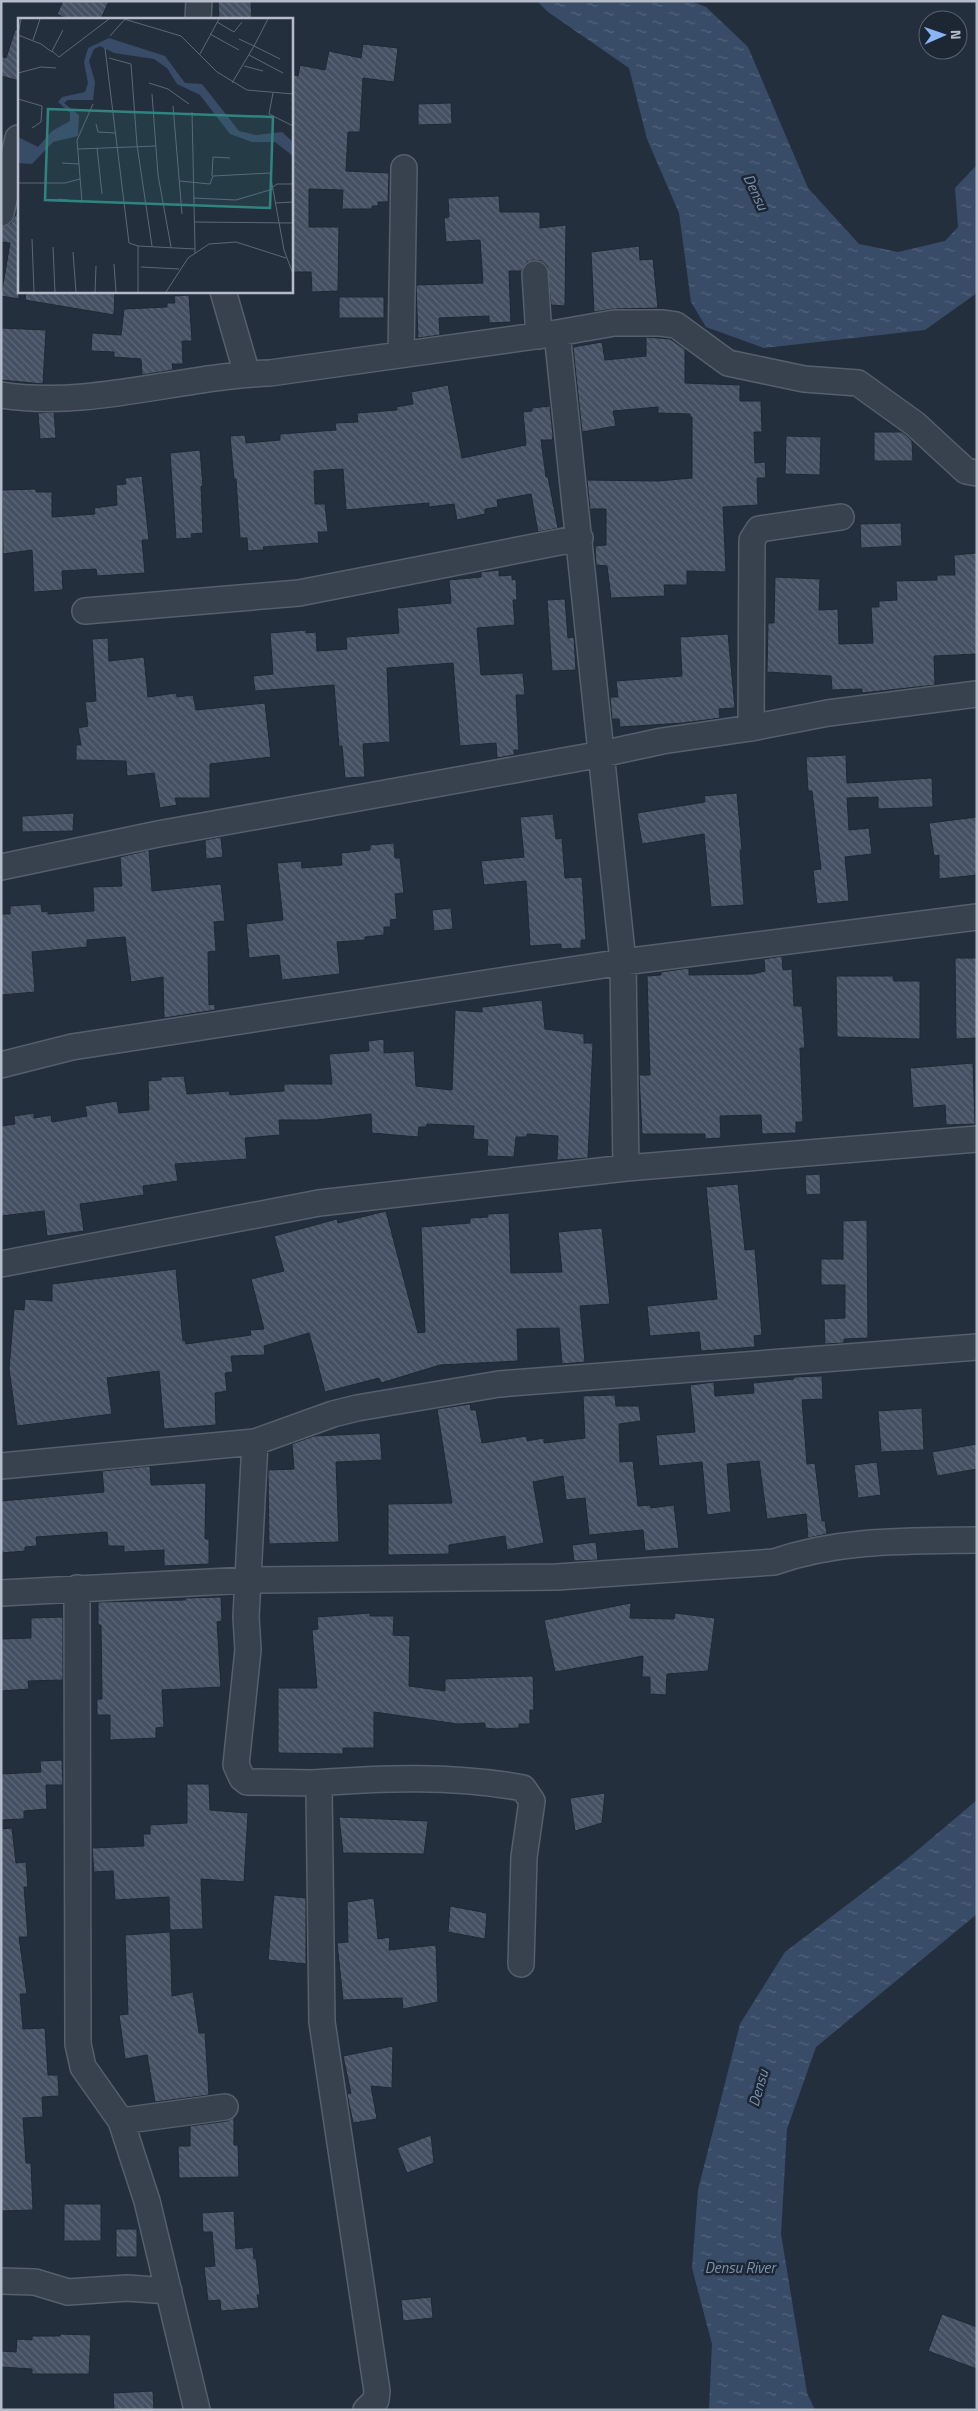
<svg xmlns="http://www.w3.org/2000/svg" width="978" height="2411" font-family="'Titillium Web',sans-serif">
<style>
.water{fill:url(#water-ripples)}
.building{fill:url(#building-back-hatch);stroke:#1f2835}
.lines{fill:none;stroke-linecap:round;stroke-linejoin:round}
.minor-casing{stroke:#565f6c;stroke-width:28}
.minor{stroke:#38414e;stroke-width:25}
.labels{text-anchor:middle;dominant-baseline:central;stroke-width:5;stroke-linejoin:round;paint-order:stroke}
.water-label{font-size:15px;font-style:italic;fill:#7c92b1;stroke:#1d2633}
.inset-road{fill:none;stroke:#5e6776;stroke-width:1}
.view{fill:#308480;fill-opacity:0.15;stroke:#308480;stroke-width:2.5}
.inset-edge{fill:none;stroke:#b4bcc9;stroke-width:2.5}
</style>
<defs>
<pattern id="water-ripples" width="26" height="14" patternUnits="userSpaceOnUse" patternTransform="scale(1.25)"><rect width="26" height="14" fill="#394c67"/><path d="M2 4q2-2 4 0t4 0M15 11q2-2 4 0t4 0" fill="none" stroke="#53647b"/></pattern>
<pattern id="building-back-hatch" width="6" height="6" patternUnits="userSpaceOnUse" patternTransform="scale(1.25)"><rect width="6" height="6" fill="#455162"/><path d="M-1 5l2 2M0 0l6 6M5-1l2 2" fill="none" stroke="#5d6877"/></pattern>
</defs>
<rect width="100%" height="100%" fill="#242f3e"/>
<path class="water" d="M537 1H691L706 7 748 47 808 188 859 244 898 252 945 241 958 227 955 188 977 165V293L925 330 764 348 706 327 691 302 679 213 647 139 629 68 548 12Z
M977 1800V1914L816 2047 787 2129 781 2234 807 2393 815 2410H709L712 2344 692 2268 698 2190 740 2024 785 1952 906 1860Z"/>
<path class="building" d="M63 1H109L101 19H67L57 14Z
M218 1H251L252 19H219Z
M15 30H19V81L1 76V56L6 58Z
M363 44 398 48 394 82 363 78 360 132H348L346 171 389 173 388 202H378V206H372V209H342L343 190 309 189V227H339L338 291 312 292 311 272H291V74L298 76 300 65 325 70 329 51 361 58Z
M451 103 452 124 418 125V104Z
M499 196 500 212H540V228L566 225 565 306 551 305 547 266 541 261 534 260 527 262 521 271H509L511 322 489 323V316L439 318 440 335 418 338 416 285 483 283 480 240 446 242 444 218 449 217 448 198Z
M16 214H19V299L1 296 10 243 1 242V227L11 223Z
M639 246 640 260 653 259 658 308 614 309 594 312 591 252Z
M26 291H115L114 315 25 300Z
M189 295 192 341H182L183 364H172L173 370 142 375 141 359 114 357V352L91 351 92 333 121 335 124 309 167 307V303H175L174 296Z
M339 297H384V318H339Z
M1 328 46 330 43 384 1 380Z
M646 337 670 339 685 349V383L740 385V401H761L762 432H754L755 463 765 462 766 478H757L758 505 723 507 726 572 687 571V585H664L665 596 611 598 607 566 596 565 595 546 606 545V509H590L587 480 658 481 692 478V417H690V414L658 413V407L613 411 616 426 582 432 573 347 602 342 605 360 646 356Z
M448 385 462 458 526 445 523 412 532 411V408L550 406 553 436 552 440H541L546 477H548L558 528 538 532 531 494 497 500 498 507 485 509V514L457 520 454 504 429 507V503L346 510 343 469 314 471 315 504H325L328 532H318L319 543 263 547 264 550 248 551 247 538H240L236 479H234L230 436 245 435 246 443 280 440V434L336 430 335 423 358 422 357 413 397 410 396 407 413 404 411 392Z
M54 412 56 438 40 439 38 413Z
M874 432H902L906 435 912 441 913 461H874Z
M786 436 821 437 820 475 785 474Z
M200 450 203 486H201L203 533 191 534 192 538 176 539 170 453Z
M142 476 149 540H142L145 573 97 576 96 569 62 571 63 590 34 592 32 550 3 554 2 490 36 489V492H52V517L95 514 94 508 117 505 116 485 126 484 125 478Z
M901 523 902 546 861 548 860 524Z
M977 553V654L934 656 935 685 862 693V689L832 690 831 676 767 672 768 623H774L775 577 820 579 819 610 838 609 839 644 873 643 871 607H879V601L897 600 896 581 937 580V575H955L954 555Z
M499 570V576L512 575V580L516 579 517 600H513L515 625 477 628 481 675 523 673 525 695H516L519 750H514V755L497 758 496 743 460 746 453 663 387 668 390 742 363 744 365 777 345 778 342 746H339L334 685 255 691 253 676 273 674 270 633 306 630V633L316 632 317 651 347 649 346 637 399 633 397 608 451 603 449 580 481 577V572Z
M565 599 568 638 574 637 576 670 552 671 547 600Z
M728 634 735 708 719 709 720 718 683 723 620 727 619 719H612L610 697H618L616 681 682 676 680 637Z
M108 638 109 661 144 657 148 697 176 693 177 697 193 695 196 710 265 703 271 757 210 764V798H175L177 805 160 808 154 773 127 776 126 761 76 760V745H81L78 728 88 726 85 702 96 701 92 639Z
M846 755 847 783 932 778 933 807 878 809V797L847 798 849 830 869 828 872 854 845 857 849 901 817 904 813 870 821 869 812 791H808L806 757Z
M737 793 742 850H740L744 905 711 907 704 834 642 844 637 813 705 802 704 796Z
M74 813 73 831 22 832V816Z
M553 814 556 839 562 838 565 878 582 877 586 940H581V948L561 949V944L530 946 526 881 484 885 481 861 524 857 520 817Z
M977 817V875L939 879V855L934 856 929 823Z
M221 837 223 857 206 859 205 840Z
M394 843 395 858H400L404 893 395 894 397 919 390 920 391 927H384V935L365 937V940L337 942 340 974 282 980 279 955 249 958 246 924 283 920 277 863 301 861 302 868 342 865 341 853 370 850V845Z
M149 850 152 891 221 884 225 921 214 922 216 951 208 952 209 1005 215 1004V1010L164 1018 163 977 131 982 125 937 87 940V947L32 952 35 992 1 995V914H10V906L41 904 42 912 48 911V914L94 911 93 887 122 886 120 857Z
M451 908 453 929 434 931 432 910Z
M782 956 783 970 792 969 794 1006H802L805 1048H800L803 1122H796V1133L762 1134 761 1115 720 1116 721 1138 705 1139V1134H642L639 1075H650L647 976 661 975V972L689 968V975L753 974 765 971 764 959Z
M955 958H977V1038L956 1039Z
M836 976H893L894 981H920V1039L837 1037Z
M542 1000 545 1029 584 1034V1043H593L588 1158 557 1160 558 1136 527 1134V1137H516L514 1157 487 1156 488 1140 473 1139 474 1126 427 1124 426 1127H419L418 1137 372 1133 371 1114 316 1120H279L280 1135 245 1138 247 1159 175 1164 178 1181 143 1186 144 1195 80 1204 84 1231 47 1236 44 1211 1 1216V1126L15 1124 14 1116 34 1113V1118L51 1115 52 1122 87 1116 85 1106 117 1101 119 1113 149 1110 148 1081 161 1080V1077L184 1076 187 1094 229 1091 230 1095 284 1091V1084H332L329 1054 369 1051 368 1041 384 1039V1053L414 1051 416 1086 452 1090 455 1010 482 1012V1007Z
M973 1063 975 1124 946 1125 945 1105 913 1108 910 1068Z
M820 1174 821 1194 806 1195 805 1175Z
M738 1184 745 1250 755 1249 762 1335 754 1336 755 1347 701 1351 699 1332 650 1336 647 1306 717 1299 706 1187Z
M386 1211 418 1333 425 1332 421 1227 470 1223V1218L488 1217V1214L509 1213 511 1273 562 1272 558 1232 602 1228 610 1304 580 1306 585 1362 562 1364 559 1328 517 1329 518 1361 440 1365 381 1383 379 1378 325 1392 309 1333 264 1346 265 1355 231 1356 233 1372 225 1373 227 1391 215 1393 216 1425 164 1429 159 1371 107 1378 112 1414 17 1426 9 1369 14 1309 24 1310 25 1299 52 1301V1284L176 1269 183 1341 185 1340 186 1344 251 1335 250 1330 264 1329 251 1279 284 1271 274 1236 337 1219 338 1223Z
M867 1220 868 1338 844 1339V1343L825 1344 824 1319 845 1318V1285H821V1259H843V1221Z
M822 1376 823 1399 802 1400 807 1464 815 1463 822 1521H825L827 1534 808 1538 806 1514 767 1519 759 1461 727 1464 731 1512 707 1515 702 1462 659 1466 656 1435 695 1432 690 1385 714 1382 715 1396 754 1393 753 1383 794 1379V1377Z
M615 1395 616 1406H639L641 1421 619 1424 620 1462 633 1461 638 1506 650 1505 651 1508 674 1505 679 1548 645 1551 643 1530 589 1535 585 1498 566 1500 563 1476 533 1482 544 1543 507 1550 505 1536 449 1545V1554L388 1555V1504L452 1503 437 1409 470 1404 471 1410H476L482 1443 527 1436V1441L544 1438V1443L585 1438 583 1396Z
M922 1408 924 1450 881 1452 878 1411Z
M380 1433 382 1460 336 1462 339 1542 269 1544 268 1470 294 1469 292 1444 314 1436Z
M977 1444V1469L937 1476 932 1452Z
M877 1462 881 1495 858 1498 854 1465Z
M150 1466 151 1485 206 1483 205 1539H209V1564L164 1566V1550L124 1552V1546H108L107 1532 36 1537 37 1546 25 1547V1551L1 1553V1501L104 1492 102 1471Z
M596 1542 598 1560 574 1561 572 1545Z
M221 1597 222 1621 217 1622 221 1687 162 1690 164 1727 156 1728V1738L110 1740V1715H97V1699H102L101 1625H98V1602L185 1600V1598Z
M631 1603 630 1618 674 1619 675 1613 715 1618 708 1671 667 1674 666 1695 650 1694V1677H642L643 1656 555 1672 544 1620Z
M370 1613V1616H394L393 1635 410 1636 409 1686 445 1691V1679L533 1676 534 1710H530V1724H519V1728L496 1729 485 1728V1723L458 1724 374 1712V1748H343V1754L278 1753V1688H317L312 1630 318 1629 317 1617Z
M63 1617V1680L28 1681 29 1689 1 1691V1639L31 1638V1618Z
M62 1760 63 1785H46L47 1809 24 1811V1819L1 1820V1774L41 1772 40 1761Z
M187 1784H209L210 1810 248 1813 244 1882 201 1879 203 1929 170 1930 169 1897 115 1900 113 1871 94 1872 92 1848 144 1846 143 1834H150V1825L187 1823Z
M605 1793 602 1823 575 1831 570 1798Z
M339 1817 428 1821 424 1854 343 1853Z
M12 1828 16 1863 26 1862 28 1887H24L28 1937H19L27 1994H20L23 2029 45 2028 48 2075H58L59 2096 42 2097 43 2117 23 2118 26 2163H31L33 2210 1 2211V1829Z
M274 1895 306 1898V1964L268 1960Z
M374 1898 378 1939 390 1937 389 1950 436 1945 438 2002 403 2009 402 1998 343 2000 337 1943 348 1942 347 1902Z
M450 1906 487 1913 485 1939 448 1932Z
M170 1932 172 1996 193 1992 199 2033H205L209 2095 155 2102 147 2055 125 2059 119 2015 128 2014 125 1935Z
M393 2046 392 2088 371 2086 377 2119 353 2123 347 2094 351 2093 343 2056Z
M234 2118V2145H238L239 2177 179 2178 178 2146H190V2126L227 2121Z
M431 2135 434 2163 407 2173 397 2148Z
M64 2204H101V2241H64Z
M234 2211 236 2249 253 2247 254 2259 256 2258 260 2295H257L259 2308 221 2311 220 2300 208 2301 204 2267 215 2266 212 2232H203L202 2213Z
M116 2229H137V2257H116Z
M431 2297 433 2318 403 2321 401 2300Z
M942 2314 977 2327V2369L928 2351Z
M60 2334 91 2335 89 2374H32V2369L1 2367V2351L16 2352 17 2339 32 2340V2336H60Z
M153 2391 154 2410H114L113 2393Z"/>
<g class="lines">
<defs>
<path id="minor" d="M198 19 199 1
M1 213 18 138
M535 274 539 336
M223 291 247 374
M557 333 623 962 626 1168
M401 354 404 168
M1 395C91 409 181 376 270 373L557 333 614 323H661L676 325 728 363 804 379 858 383 915 424 966 471 977 473
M85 611 299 593 580 538
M751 728 752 540 759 529 841 517
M1 867 158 834 602 754 662 741 751 728 828 713 977 694
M1 1065 72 1047 623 962 977 917
M1 1264 319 1203 626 1168 977 1139
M255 1442 246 1617 248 1650 236 1765 242 1778 247 1782 313 1783 319 1789 322 2022 377 2391 376 2400 366 2410
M1 1466 255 1442 333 1414 357 1408 499 1384 977 1347
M77 1588 78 2044 83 2067 121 2121 147 2201 197 2410
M1 1593 248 1580 557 1577 774 1562C840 1539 908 1541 977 1540
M313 1783C383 1778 453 1775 523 1788L532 1801 524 1857 521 1964
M121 2121 225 2107
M1 2281 35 2282 68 2292 127 2288 169 2291"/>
</defs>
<use href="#minor" class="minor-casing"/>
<use href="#minor" class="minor"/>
</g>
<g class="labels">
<g class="water-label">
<text transform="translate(756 192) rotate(65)">Densu</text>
<text transform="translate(758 2088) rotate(-74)">Densu</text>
<text x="740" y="2267">Densu River</text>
</g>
</g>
<g transform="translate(18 18)">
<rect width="275" height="275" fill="#242f3e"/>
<path d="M91 20 147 38 167 65 184 66 221 113 238 117 264 114 275 124V138L257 124H234L212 116 182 77 159 66 149 50 136 41 96 35 82 28 76 31 71 43 77 64 75 82H50L46 85 61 97 60 118 35 124 14 146 0 145V119L20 129 34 113 52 103V95L40 84 44 79 67 74 70 65 66 44 70 30Z" fill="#394c67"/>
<path class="inset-road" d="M106 1 163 18 199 54 229 72 275 76M250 1 236 28 262 41M199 4 216 14 224 4M45 12 34 33 41 39 91 1M0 16 3 1M192 16 221 32M0 17 23 26 34 34M92 18 107 1M15 22 22 1M87 30 111 225 120 228 177 231V235M182 36 201 1M231 37 265 55M91 40 113 46 119 127 134 228M226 48 245 53M0 55 23 49 38 50M131 65 150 71 171 86M214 65 236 28 221 21M255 75 251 96 275 108M134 76 140 157 153 229M0 81 24 88 23 104 14 110M155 88 164 196M174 94 177 231M78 106 80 114 97 115M79 130 84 176M60 131 138 128M44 145 61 146M194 158 195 139 212 140M162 163 192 166 195 158 252 155 266 232 275 256M0 165H47L62 161M255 169 259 166H275M175 180 218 182 255 171M40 181 64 184 59 122 75 86M257 185 275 184M176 204 275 205M14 221 16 274M35 229 37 274M55 234 58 274M96 246 98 274M123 249 161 251M77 274 78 248M120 274V228M148 274 170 240 191 226 218 224 268 240"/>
<path class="view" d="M30 91 255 99 252 190 27 182Z"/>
<rect width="275" height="275" class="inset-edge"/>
</g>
<rect width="978" height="2411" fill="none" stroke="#b4bcc9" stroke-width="5"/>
<g transform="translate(943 35) rotate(88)"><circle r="24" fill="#1d2633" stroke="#59626f"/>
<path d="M0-4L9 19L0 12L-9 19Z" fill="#8ab4f8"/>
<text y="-8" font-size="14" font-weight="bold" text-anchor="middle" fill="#b4bcc9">N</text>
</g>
</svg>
